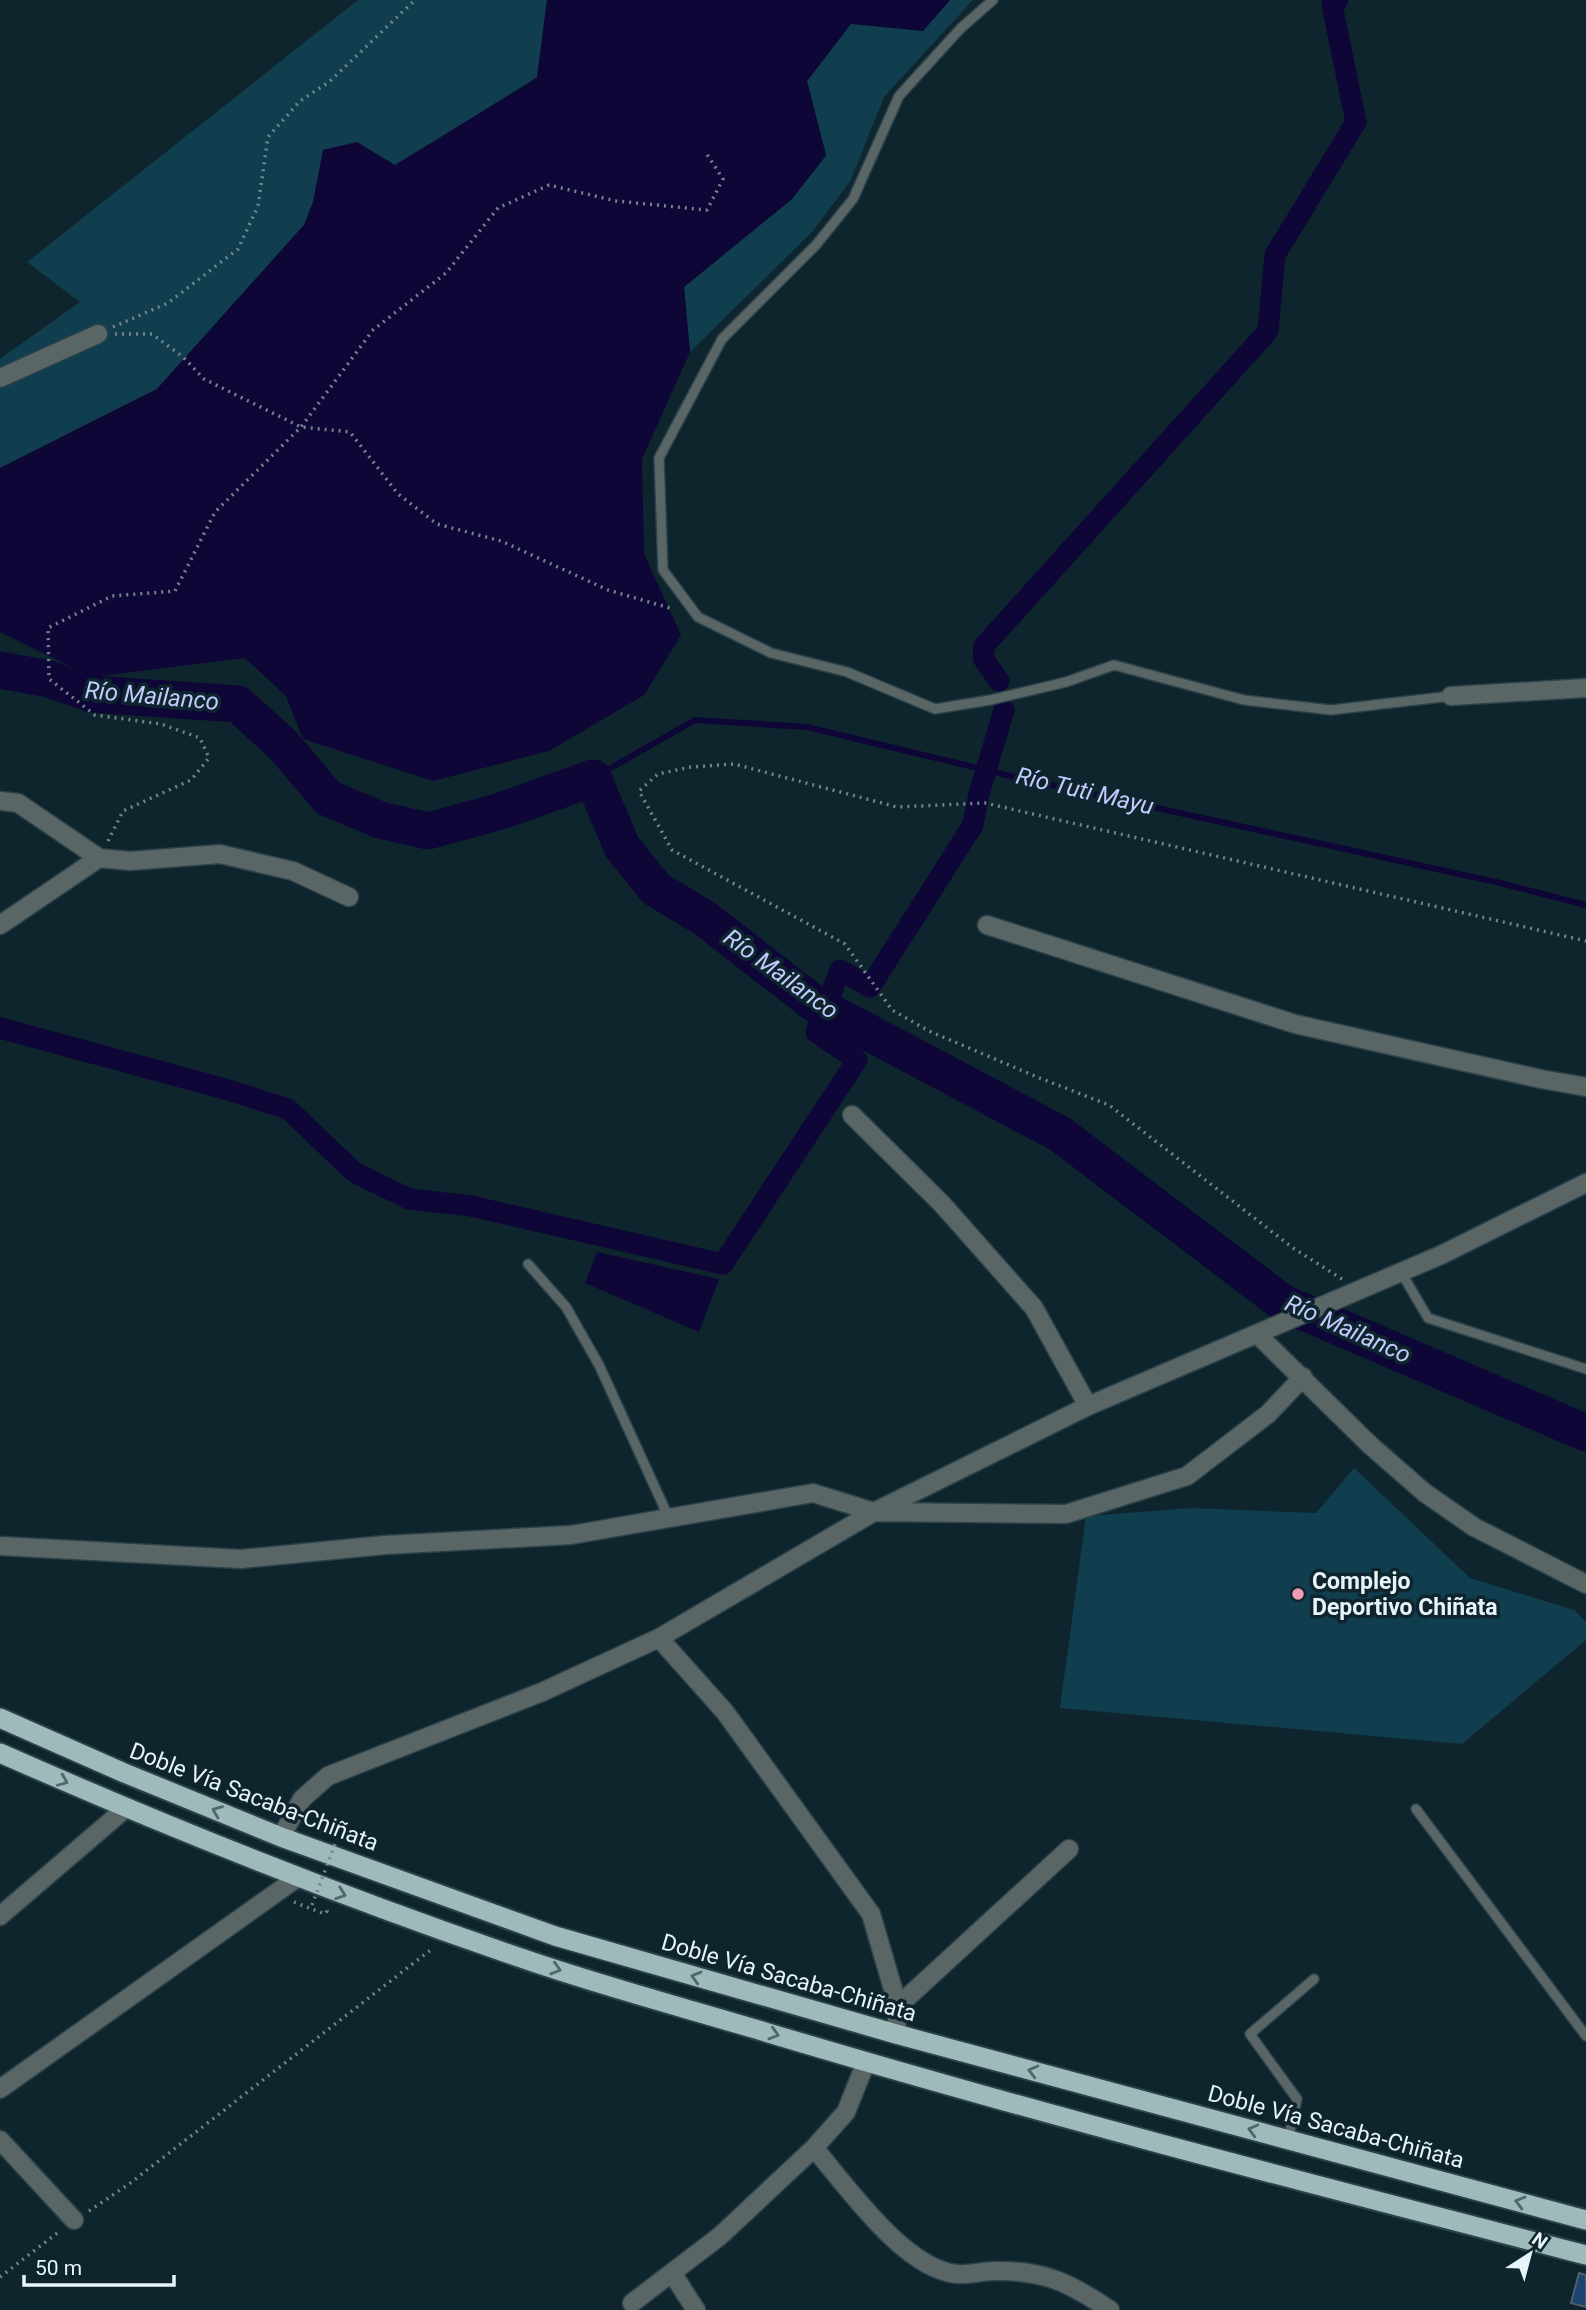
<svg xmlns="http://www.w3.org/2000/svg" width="1586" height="2310" font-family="Roboto,sans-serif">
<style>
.green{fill:#103e4e}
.water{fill:#0d0637}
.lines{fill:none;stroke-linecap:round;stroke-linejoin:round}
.stream{stroke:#0d0637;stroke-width:6}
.canal{stroke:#0d0637;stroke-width:21}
.river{stroke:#0d0637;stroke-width:37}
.building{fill:#1a4571;stroke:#505e6f;stroke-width:2}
.service-casing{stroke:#2c424a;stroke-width:12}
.minor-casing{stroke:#2c424a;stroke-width:21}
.trunk-casing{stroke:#2c424a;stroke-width:23}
.path{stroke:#73858c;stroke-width:3.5;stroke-dasharray:2 5;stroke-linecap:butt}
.service{stroke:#5a6666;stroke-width:9}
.minor{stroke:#5a6666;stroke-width:18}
.trunk{stroke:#9ebaba;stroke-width:19}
.path-bridge{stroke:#73858c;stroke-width:3.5;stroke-dasharray:2 5;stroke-linecap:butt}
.oneway{stroke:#4f686c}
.poi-dot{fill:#f09ab4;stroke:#0e252d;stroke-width:2.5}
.labels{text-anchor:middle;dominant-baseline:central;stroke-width:7;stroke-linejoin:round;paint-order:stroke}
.poi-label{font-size:23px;font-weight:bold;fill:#e7f4fa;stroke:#0e252d;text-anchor:start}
.street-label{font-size:23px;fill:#e7f4fa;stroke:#0e252d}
.water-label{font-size:24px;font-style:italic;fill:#c3cafd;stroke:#0e252d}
</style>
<rect width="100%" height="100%" fill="#0e252d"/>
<path class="green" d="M358 0H547L537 77 395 166 357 143 324 150 313 202 304 225 157 389 0 468V359L80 302 27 262Z
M950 0H973L884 97 851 180 812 232 690 352 684 287 792 199 826 156 807 81 851 23 923 31Z
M1354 1468 1470 1578 1574 1610 1586 1622V1640L1462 1744 1060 1708 1086 1516 1192 1508 1316 1513Z"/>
<path class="water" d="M547 0H950L923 31 851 24 807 81 826 155 792 199 684 287 690 352 642 459 644 554 681 635 644 695 549 751 433 781 303 739 286 696 245 658 92 677 0 632V468L157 389 304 225 313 202 323 150 357 142 395 165 537 78Z
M597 1252 719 1279 699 1332 585 1283Z"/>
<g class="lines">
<path class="stream" d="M593 778 695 720 807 727 1015 777 1496 882 1586 905"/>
<path class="canal" d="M999 681 983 658 984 646 1268 331 1275 255 1356 122 1332 5 1338 0
M0 1028 225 1089 288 1109 354 1172 409 1199 471 1206 723 1264 857 1060 816 1032 840 970 870 987 973 825 979 794 1004 710"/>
<path class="river" d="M0 670 49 679 92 694 238 704 283 745 328 798 380 820 428 831 501 811 593 778 622 847 656 889 704 918 815 1004 1060 1134 1283 1303 1586 1433"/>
</g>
<path class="building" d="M1579 2273 1586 2275V2307L1571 2303Z"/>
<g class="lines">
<defs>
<path id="service" d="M993 0 961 28 899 96 853 199 816 245 722 339 659 458 663 570 698 617 771 653 847 672 935 709 990 700 1066 682 1114 665 1244 700 1331 710 1451 696
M528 1264 566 1307 599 1365 669 1518
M1401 1272 1428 1318 1586 1369
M1416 1809 1586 2036
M1288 2140 1297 2099 1250 2034 1314 1979"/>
<path id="minor" d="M0 378 98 334
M1451 696 1586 688
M0 801 18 803 99 858 130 861 220 854 293 871 349 897
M0 925 99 858
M987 925 1295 1024 1541 1079 1586 1087
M852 1115 942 1204 1034 1308 1088 1406
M1257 1334 1370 1445 1425 1493 1474 1527 1586 1584
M0 1546 241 1559 385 1545 571 1535 813 1493 874 1512 1066 1514 1187 1476 1268 1414 1303 1377
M659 1638 725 1712 871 1914 898 2006 896 2034
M281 1837 302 1799 328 1776 542 1692 659 1638 874 1512 1088 1406 1441 1255 1586 1183
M0 1916 126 1808
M898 2006 1069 1849
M0 2089 297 1878
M0 2140 74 2220
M814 2148C847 2186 904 2269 957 2274 969 2275 983 2271 995 2271 1044 2270 1070 2283 1110 2310
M672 2273 696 2310
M632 2303 720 2236 814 2148 846 2112 866 2062"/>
<path id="trunk" d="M0 1718 122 1772 281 1837 555 1936 896 2034 1586 2220
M0 1753C174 1830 350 1900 530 1961 606 1987 685 2008 762 2031 1035 2113 1311 2184 1586 2255"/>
</defs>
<use href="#service" class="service-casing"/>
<use href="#minor" class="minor-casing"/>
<use href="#trunk" class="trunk-casing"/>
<path class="path" d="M113 327 168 303 238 249 258 206 268 137 300 101 329 82 415 0
M115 334H152L183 357 204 379 301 427 350 432 398 494 437 524 501 541 608 590 673 609
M108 841 123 811 191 780 209 758 200 738 161 724 95 715 49 679 48 628 112 596 175 591 215 512 301 427 373 330 446 273 498 208 549 185 616 201 707 210 723 179 706 153
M1342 1279 1293 1248 1109 1105 1037 1077 929 1031 892 1010 845 944 672 850 639 791 658 774 691 767 734 764 897 807 985 803 1586 941
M339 1834 327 1829 329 1826 366 1840 364 1847
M294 1902 325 1914 327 1911 324 1909
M89 2211 129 2184 433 1948
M0 2277 60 2231"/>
<use href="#service" class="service"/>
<use href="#minor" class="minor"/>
<use href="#trunk" class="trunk"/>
<path class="path-bridge" d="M312 1905 339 1834"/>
</g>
<defs><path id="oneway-chevron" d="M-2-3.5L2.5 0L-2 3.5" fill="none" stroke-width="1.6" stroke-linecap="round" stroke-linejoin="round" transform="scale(1.75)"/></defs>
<g class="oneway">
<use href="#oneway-chevron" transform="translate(63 1781) rotate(23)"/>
<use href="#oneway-chevron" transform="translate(217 1811) rotate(-158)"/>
<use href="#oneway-chevron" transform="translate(341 1894) rotate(20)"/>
<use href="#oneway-chevron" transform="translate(556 1969) rotate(17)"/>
<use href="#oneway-chevron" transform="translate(696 1977) rotate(-164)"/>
<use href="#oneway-chevron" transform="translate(774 2034) rotate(17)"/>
<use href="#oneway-chevron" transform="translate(1033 2071) rotate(-165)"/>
<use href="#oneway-chevron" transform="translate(1253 2130) rotate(-165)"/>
<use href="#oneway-chevron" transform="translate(1520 2202) rotate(-165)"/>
</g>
<circle class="poi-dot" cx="1298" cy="1594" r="7"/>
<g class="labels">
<g class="poi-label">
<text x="1312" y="1581">Complejo<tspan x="1312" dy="26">Deportivo Chiñata</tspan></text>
</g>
<g class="street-label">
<text transform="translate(254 1797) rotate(21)">Doble Vía Sacaba-Chiñata</text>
<text transform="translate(789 1978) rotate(16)">Doble Vía Sacaba-Chiñata</text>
<text transform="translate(1336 2127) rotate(15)">Doble Vía Sacaba-Chiñata</text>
</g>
<g class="water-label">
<text transform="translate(152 696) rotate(5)">Río Mailanco</text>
<text transform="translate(1085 791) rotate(13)">Río Tuti Mayu</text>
<text transform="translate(781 974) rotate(36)">Río Mailanco</text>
<text transform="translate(1348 1329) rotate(24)">Río Mailanco</text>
</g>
</g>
<g transform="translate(1530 2254) rotate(36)" stroke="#0e252d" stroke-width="5" paint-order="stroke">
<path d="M0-5L12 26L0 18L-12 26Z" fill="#e7f4fa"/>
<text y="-10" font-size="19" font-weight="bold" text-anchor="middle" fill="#e7f4fa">N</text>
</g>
<path d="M24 2275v10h150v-10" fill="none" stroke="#e7f4fa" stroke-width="3.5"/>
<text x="35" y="2275" font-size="21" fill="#e7f4fa" stroke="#0e252d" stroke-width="5" paint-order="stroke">50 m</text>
</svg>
